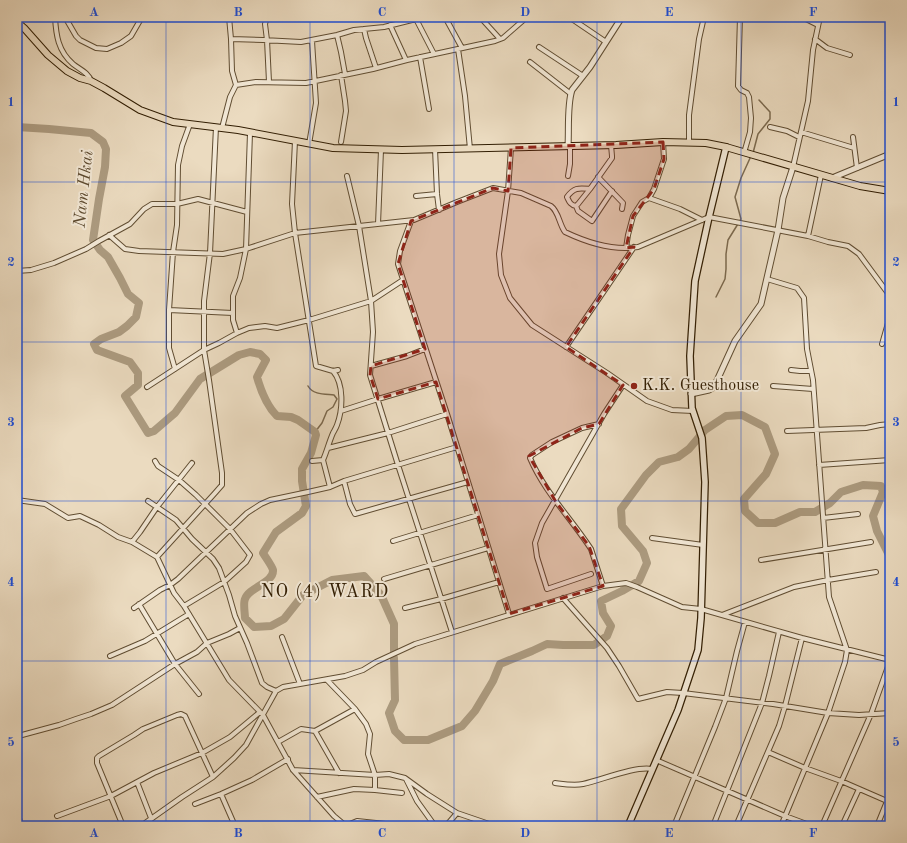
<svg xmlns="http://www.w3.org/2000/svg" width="907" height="843" font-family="'Old Standard TT',serif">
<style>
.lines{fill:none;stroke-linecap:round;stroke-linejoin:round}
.stream{stroke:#7b694e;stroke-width:1.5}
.river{stroke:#ac9b80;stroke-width:8}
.minor-casing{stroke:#604d32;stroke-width:6}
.tertiary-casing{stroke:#604d32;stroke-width:7}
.secondary-casing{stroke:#321e03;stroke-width:8}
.trunk-casing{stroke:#321e03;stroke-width:8}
.minor{stroke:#f2e8d6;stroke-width:4}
.tertiary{stroke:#f2e8d6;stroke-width:5}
.secondary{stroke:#f2e8d6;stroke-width:5.5}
.trunk{stroke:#ebdbc0;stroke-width:6}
.marked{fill:#8f2418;fill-opacity:0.2;stroke:#8f2418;stroke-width:3;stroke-dasharray:8 5;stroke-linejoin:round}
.grid{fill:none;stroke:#1d4ed8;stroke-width:1;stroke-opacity:0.55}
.poi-dot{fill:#8f2418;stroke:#f2e8d6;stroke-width:1.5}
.labels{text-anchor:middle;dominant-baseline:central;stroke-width:4;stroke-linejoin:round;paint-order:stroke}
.poi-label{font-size:16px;fill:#321e03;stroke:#f2e8d6;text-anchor:start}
.water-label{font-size:17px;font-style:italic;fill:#5d4a2f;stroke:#f2e8d6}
.quarter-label{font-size:18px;letter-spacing:1px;fill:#321e03;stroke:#f2e8d6}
.neatline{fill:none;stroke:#1d4ed8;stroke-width:1.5}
.grid-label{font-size:13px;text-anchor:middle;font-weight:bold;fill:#1d4ed8}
</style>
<rect width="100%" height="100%" fill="#ebdbc0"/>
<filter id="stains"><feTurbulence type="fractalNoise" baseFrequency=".005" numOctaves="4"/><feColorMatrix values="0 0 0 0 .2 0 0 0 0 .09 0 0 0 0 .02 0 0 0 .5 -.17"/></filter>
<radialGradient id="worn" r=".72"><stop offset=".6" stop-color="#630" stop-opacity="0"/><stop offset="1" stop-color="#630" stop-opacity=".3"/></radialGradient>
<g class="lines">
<path class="stream" d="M753 153 758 134 770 119V112L759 100
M716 297 725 279 726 269V254L728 240 741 219 735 197 741 178 751 156
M308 386C313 395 325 394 334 395L337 399 333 407 327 411 322 423 315 432"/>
<path class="river" d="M17 127 49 129 91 133 103 142 106 149 105 167 99 199 93 240 100 250 108 257 120 278 128 294 139 303 136 317 127 326 119 332 101 339 94 344 97 350 130 362 138 373V385L125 396 148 433 154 431 175 413 200 379 239 355 250 352 260 354 266 360 257 377C261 391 266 405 277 416L291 417 298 420 315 432 316 435 311 453 302 469V481L306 506 302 513 276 532 263 553C266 558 272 566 273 570 274 583 249 587 245 599 243 603 245 614 245 618L254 627 271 626 284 619 303 595 332 580 364 576 381 595 394 624V651
M394 658 395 700 389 713 395 731 404 740H428L462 726 475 711 493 681 500 664 532 651 547 644 563 645H594L607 636 611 626 603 613 601 601 622 591 639 581 647 563 643 551 622 526 621 509 646 475 659 462 678 457 689 449 705 430 726 416 742 415 765 427 775 454 766 474 744 499 745 511 758 523H775L800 512H815L830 503 841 492 863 485 881 486 883 492 873 516 877 531 890 557V560"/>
<defs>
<path id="minor" d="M55 17C56 35 58 51 73 64 79 69 89 73 91 81
M65 17 76 36 80 40 96 48 107 49 121 43 131 36 142 17
M267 17 265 24 267 40 269 82
M445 17 462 48
M480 17 500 39
M740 17 738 86 741 90 747 93 749 97 751 118 750 132 744 153
M802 17 818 25
M416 19 434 54
M572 19 606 42
M390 25 406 60
M364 29 366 38 376 68
M337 35 341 52 345 74
M231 39 263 40 301 42 337 35 354 30 384 27 424 17
M815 39 827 48 850 55
M539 47 583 76
M458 49 465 96 470 149
M420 57 429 109
M530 62 571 94
M341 75 345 101 346 111 341 142
M236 85 256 82 306 83 373 69 407 60 495 41 503 38 527 17
M770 127 787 131 799 137
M222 128 230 97 236 85 232 71 231 39 229 17
M801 132 854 148
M853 137 857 168
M295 141 292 204 295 233 316 366 333 371 338 370
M689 143V115L699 39 704 17
M309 144 316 103 312 41
M611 145 612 156V158L590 189C579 188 574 187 567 197 569 201 570 205 576 206L578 211 592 221 612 191
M511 148 508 191 499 254 501 275 510 298 532 325 607 373 647 401 672 410 693 411
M435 149 437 194 439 210
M793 167 808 101 813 50 820 17
M347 176 359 226 371 301 373 332 370 375 398 465 452 632
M568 176 570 164V146
M598 177 623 203 622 209
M416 196 437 194
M649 198 680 209 702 220
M576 206 578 204 590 189
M411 221 400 251 398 264 448 417 509 614
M378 224 381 150
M109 235 125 249 139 251 223 254 246 249 295 233 414 220 457 202 493 188 521 193 551 206C559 212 559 224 565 232 588 243 613 251 638 247L709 217 808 236 828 242 848 246 859 254 890 296
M808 236 821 175
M626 248 628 235 633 216 642 202 649 198 654 189 664 159 663 142
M17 271 31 270 54 263 86 249 99 241 130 224 144 209 152 204H177L198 199 247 212
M767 279 797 288 804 298 807 349 813 380 829 597 847 650 845 662 828 713 781 826
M169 310 233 313
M237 333 233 320V296L240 278 246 249 250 133
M882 344 890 316
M566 347 634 247
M371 366 407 356 425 349
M175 369 169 348V310L173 252 177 225 178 165 182 146 190 124
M791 370 800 371H811
M773 386 813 389
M147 387 204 350 219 343 237 333 249 328 265 326 277 328 309 320 371 301 403 280
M341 411 378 399 436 382
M599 424 582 428 552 442 532 455 530 458C544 491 569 516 589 546L591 549 603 586
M787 431 866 428 880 425 890 424
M328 448 388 433 447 414
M155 461 158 466 179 480 196 495 230 529 250 555 246 562 224 582 184 606
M312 461 323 460
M819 465 890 460
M344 481 350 504 355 514 468 482
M330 487 323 460C327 451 329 442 333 433 334 431 336 428 337 425 343 409 344 384 333 371
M17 500 45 504 68 518 80 516 99 525 118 537 132 542 157 557 174 593 184 606 229 680 263 715 293 770 334 816 346 826
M148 501 176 520 192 539 213 559 219 568 229 595 235 616 247 643 262 683 267 687 276 691
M823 518 858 514
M652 538 703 545
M393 541 478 515
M132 542 140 532 157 507 192 463
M157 557 215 493 222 485V473L209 380 204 350V301L210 253 216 127
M761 560 871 542
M591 574 547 589 537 557 535 543 542 523 604 414 623 385
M384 579 488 548
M563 598 607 648 619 666 638 699 667 692 683 693 773 704 828 713 859 715 890 713
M139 604 175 664 199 694
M134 608 160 590 170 585 178 579 247 513 261 504 270 500 308 492 330 487 344 481 457 447
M405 608 441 599 499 582
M722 615 794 587 828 580 876 572
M282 637 300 684
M110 656 145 641 189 614
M327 680 355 709 366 724 370 734 368 754 375 775V790
M315 731 339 773
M22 735 59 725 76 719 91 714 112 705 175 664 197 652 207 643 229 634 240 628
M278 742 301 729 315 731 355 709
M768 752 805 768 841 781 887 801
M656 760 785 816 812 826
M293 770 375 775 389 774 405 778 427 794 457 813 495 826
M406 779 417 801 435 826
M137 782 151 818
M555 783C563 784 574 786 583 784 602 780 634 766 652 769
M221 794 235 826
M317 797 354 789 375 790 402 793
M195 804 221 794 252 780 288 759
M17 810 21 826
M57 816 111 796 154 773 202 753 230 737 260 712
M123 826 97 763V758L99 756 134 735 143 729 177 715 181 714 185 716 213 777
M141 826 182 797 213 777 234 758 246 745 276 691 283 687 345 676 363 670 376 662 415 644 603 586 626 583 637 587 682 607 701 609 802 638 890 660
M345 826 357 821 395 825 396 826
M446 826 457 813
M674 826 715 727 726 698 737 651 745 622
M713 826 762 703 769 676 779 632
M736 826 779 726 785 706 802 638
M822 826 871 714 890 661
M842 826 859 789
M877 826 890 794"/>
<path id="tertiary" d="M568 146C569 130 567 104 572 90L590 67 622 17
M832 178 890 154
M691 394 709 390 714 387 735 341 761 304 778 230 783 198 793 167"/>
<path id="secondary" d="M628 826 678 710 698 650 701 618 705 482 702 438 692 408 690 356 695 281 709 217 726 147"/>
<path id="trunk" d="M17 22 24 28 48 55 67 71 80 78 91 81 104 88 140 110 173 122 238 130 333 148 402 150 616 145 663 142 706 143 726 147 860 186 890 191"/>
</defs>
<use href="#minor" class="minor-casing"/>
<use href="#tertiary" class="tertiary-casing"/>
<use href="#secondary" class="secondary-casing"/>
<use href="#trunk" class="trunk-casing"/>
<use href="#minor" class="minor"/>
<use href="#tertiary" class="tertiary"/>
<use href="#secondary" class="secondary"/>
<use href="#trunk" class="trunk"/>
</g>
<path class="marked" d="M663 142 664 159 654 189 633 216 626 248 634 247 566 347 623 385 599 424 582 428 529 456 556 502 589 546 603 586 509 614 436 382 378 399 370 375 371 366 425 349 398 264 411 221 493 188 508 191 511 148Z"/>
<path class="grid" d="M166 17V826M310 17V826M454 17V826M597 17V826M741 17V826M17 182H890M17 342H890M17 501H890M17 661H890"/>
<circle class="poi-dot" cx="634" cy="386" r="4"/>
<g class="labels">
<g class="poi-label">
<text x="642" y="386">K.K. Guesthouse</text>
</g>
<g class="water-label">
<text transform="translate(84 189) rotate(-84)">Nam Hkai</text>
</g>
<g class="quarter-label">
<text x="325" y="592">NO (4) WARD</text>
</g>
</g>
<rect width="907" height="843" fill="none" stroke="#ebdbc0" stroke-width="44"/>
<rect x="22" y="22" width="863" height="799" class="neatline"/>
<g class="grid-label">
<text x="94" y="16">A</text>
<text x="238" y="16">B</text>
<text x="382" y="16">C</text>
<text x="525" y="16">D</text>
<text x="669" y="16">E</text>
<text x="813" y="16">F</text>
<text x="11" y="106">1</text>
<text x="896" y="106">1</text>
<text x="11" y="266">2</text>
<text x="896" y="266">2</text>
<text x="11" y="426">3</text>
<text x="896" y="426">3</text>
<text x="11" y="586">4</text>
<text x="896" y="586">4</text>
<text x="11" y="746">5</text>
<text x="896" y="746">5</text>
<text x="94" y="837">A</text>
<text x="238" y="837">B</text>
<text x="382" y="837">C</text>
<text x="525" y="837">D</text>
<text x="669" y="837">E</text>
<text x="813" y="837">F</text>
</g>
<rect width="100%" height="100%" filter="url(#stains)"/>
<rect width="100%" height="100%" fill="url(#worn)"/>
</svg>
